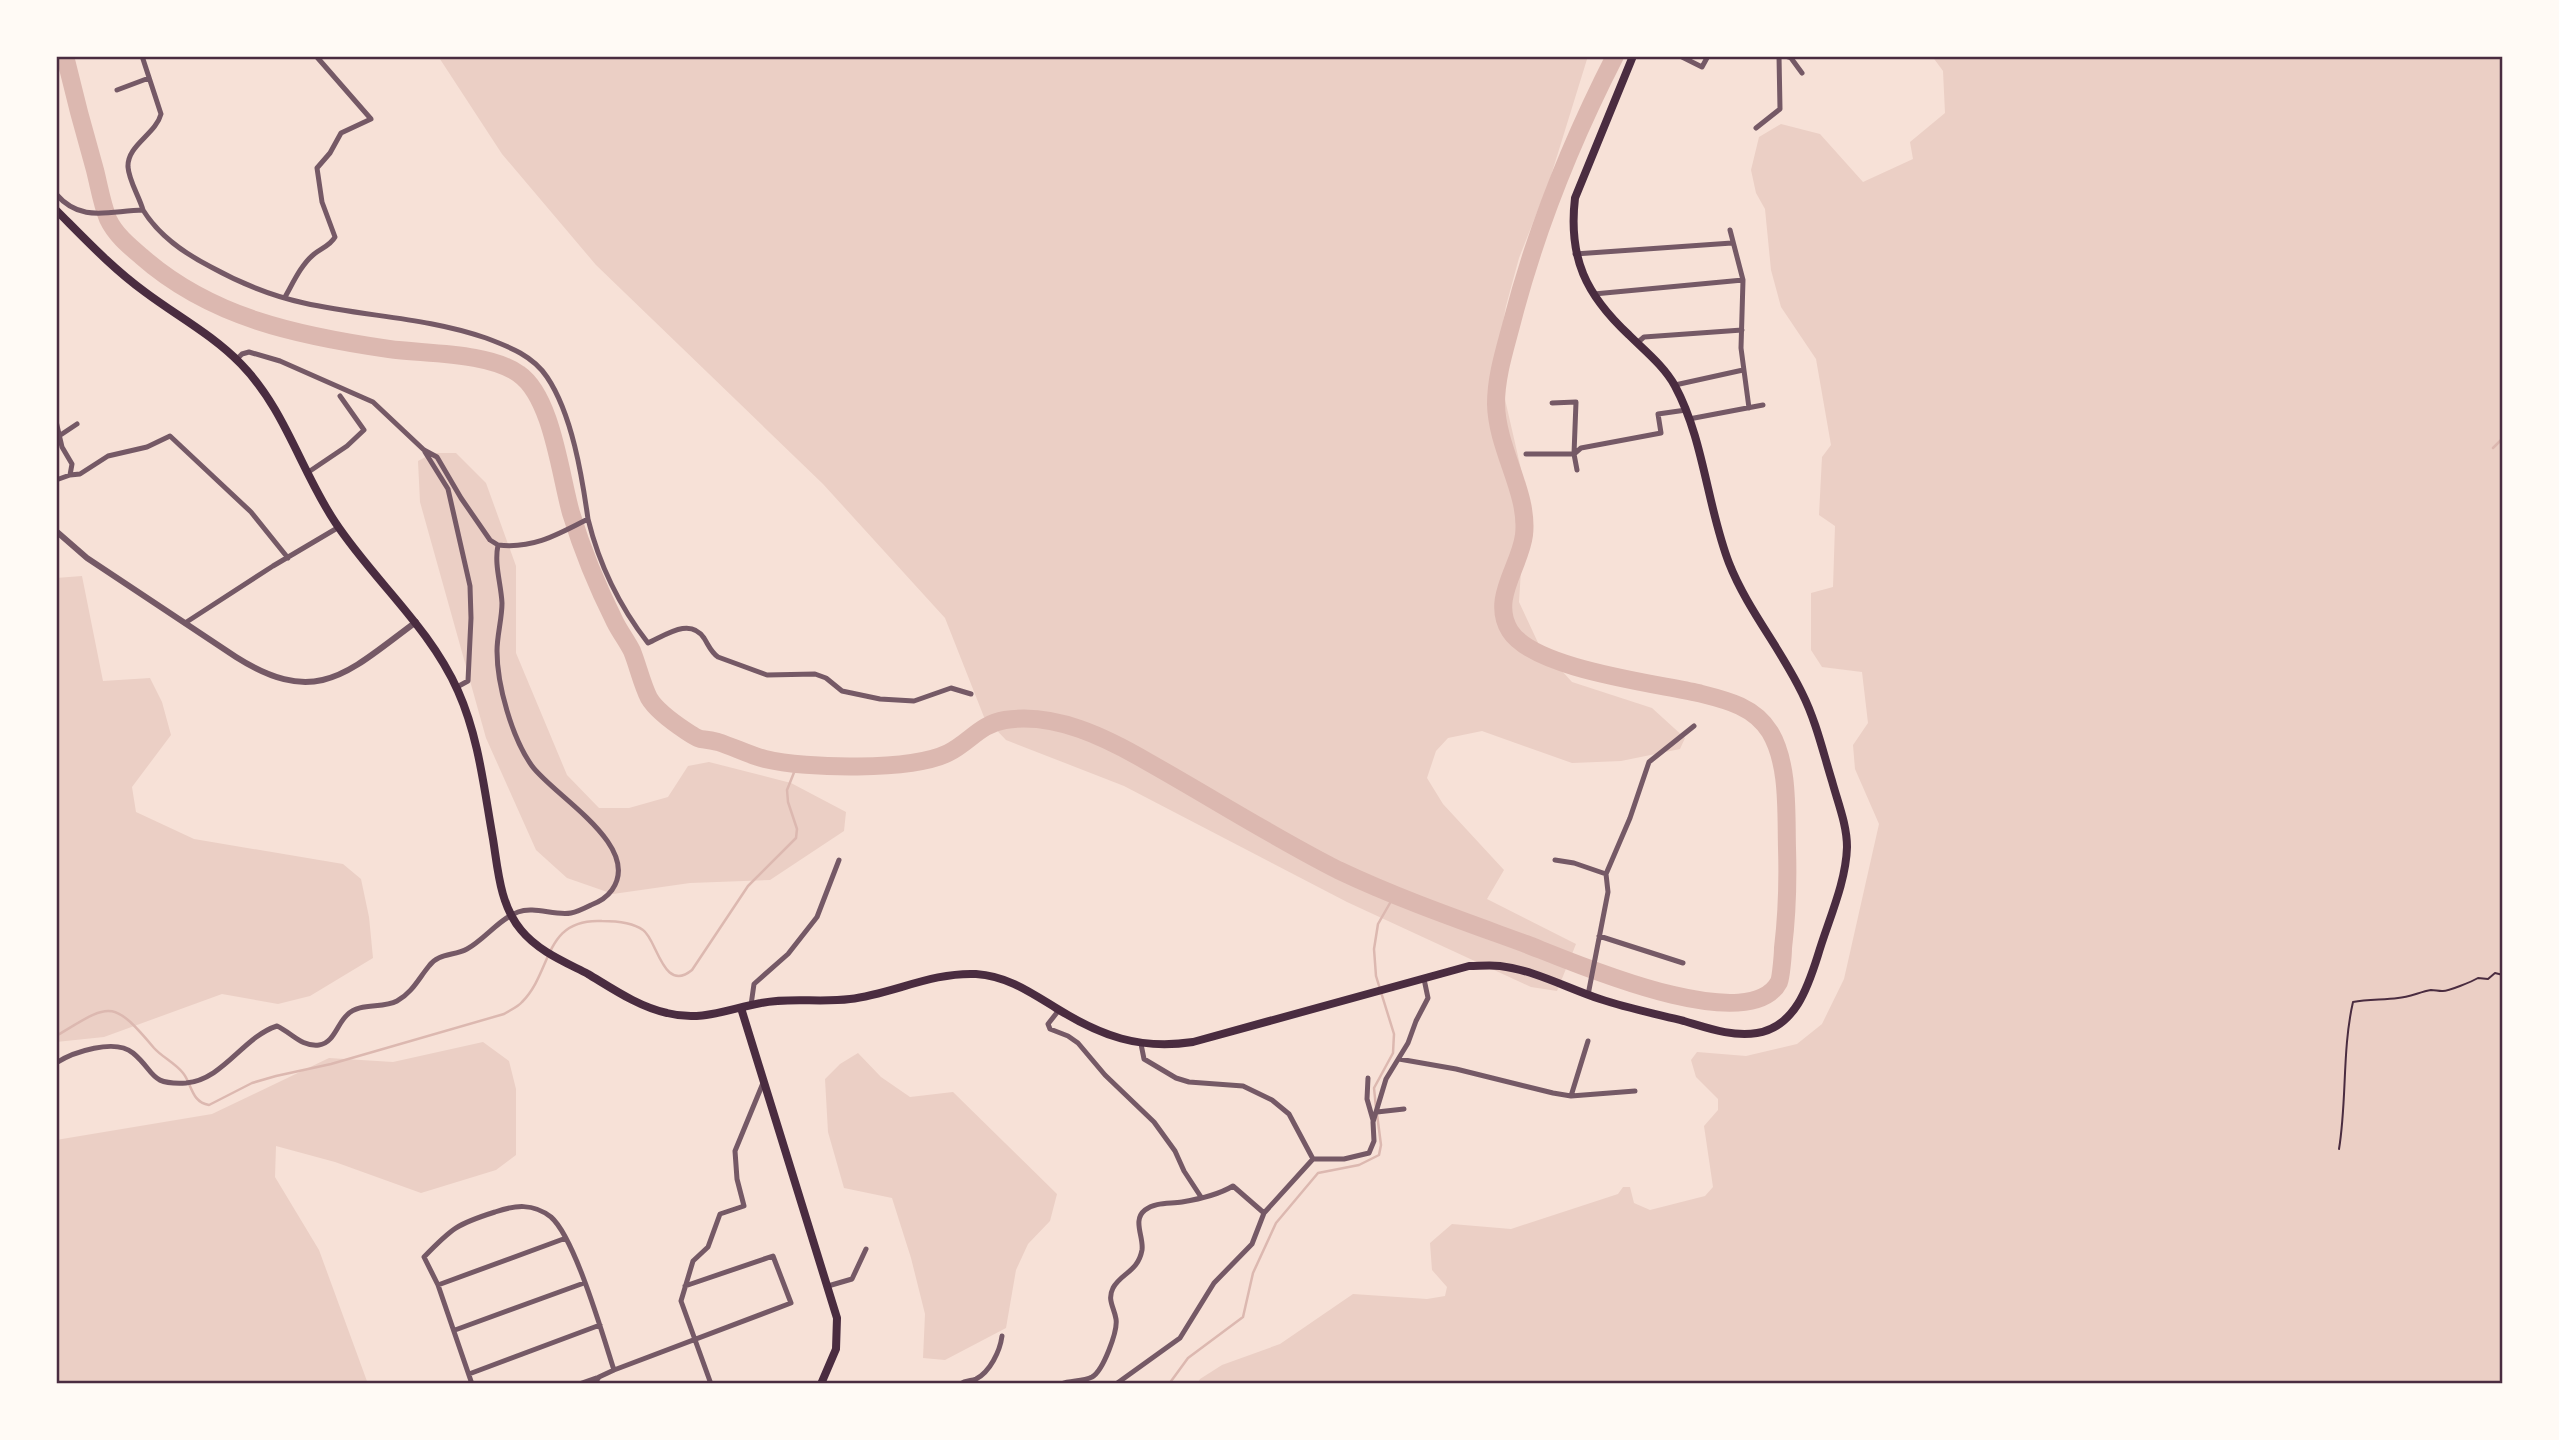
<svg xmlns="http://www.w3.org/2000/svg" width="2559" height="1440" font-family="'PT Sans Narrow',sans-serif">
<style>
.green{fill:#ebcfc5}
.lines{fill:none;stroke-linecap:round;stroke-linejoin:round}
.stream{stroke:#dcb8b0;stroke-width:2.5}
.river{stroke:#dcb8b0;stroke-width:18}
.path{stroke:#4a2c40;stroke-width:2}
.minor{stroke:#755966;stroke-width:5}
.tertiary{stroke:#755966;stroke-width:6}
.primary{stroke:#4a2c40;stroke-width:8}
.neatline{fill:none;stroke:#4a2c40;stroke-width:2.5}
</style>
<rect width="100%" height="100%" fill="#f7e1d7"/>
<path class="green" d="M438 56H1588L1549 182 1519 258 1506 306 1496 360 1526 491 1519 602 1540 647 1572 682 1652 708 1685 738 1680 749 1621 761 1572 763 1482 731 1448 738 1436 751 1427 778 1443 804 1504 870 1487 899 1576 944 1557 991 1531 987 1347 902 1124 786 1006 740 984 717 945 618 823 484 596 265 502 154Z
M1932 56H2503V1384H1197L1200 1379 1222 1365 1280 1344 1353 1294 1427 1299 1445 1296 1447 1287 1432 1270 1430 1243 1452 1224 1511 1229 1618 1194 1623 1187H1630L1634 1203 1650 1210 1705 1196 1713 1187 1704 1126 1718 1110V1099L1696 1077 1691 1060 1697 1052 1746 1056 1797 1044 1822 1024 1844 979 1879 824 1855 769 1853 745 1868 723 1862 672 1822 667 1811 650V593L1833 587 1835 526 1819 515 1822 457 1831 445 1816 359 1781 307 1771 270 1765 209 1756 193 1751 170 1759 137 1781 124 1820 134 1863 182 1913 159 1910 142 1945 113 1943 71Z
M433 453H456L486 483 516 566V653L567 775 599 808H629L668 797 688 766 709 762 791 783 846 812 844 831 770 880 690 883 613 894 567 878 536 850 486 738 420 502 418 461Z
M82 576 103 681 150 678 162 702 171 735 132 787 136 812 194 839 343 864 361 879 369 917 373 958 310 996 278 1004 222 994 104 1037 56 1042V578Z
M483 1042 509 1061 516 1089V1155L496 1170 421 1193 335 1162 276 1146 275 1177 319 1250 368 1384H56V1140L212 1114 329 1058 393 1062Z
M858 1053 881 1077 910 1097 953 1092 1057 1194 1050 1221 1028 1244 1016 1270 1006 1328 945 1360 923 1358 925 1314 911 1258 892 1198 844 1188 828 1132 825 1079 840 1064Z"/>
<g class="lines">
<path class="stream" d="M2493 448 2503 438
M56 1036C110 1004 111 997 154 1048 162 1057 175 1063 183 1073 192 1084 191 1102 209 1105L252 1083 276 1076 331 1064 504 1014C510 1010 518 1007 522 1002 553 971 543 918 602 921 615 921 632 922 643 930 657 939 663 994 692 970L748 886 796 838 797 829 788 802 787 790 797 765
M1376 1108 1374 1088 1393 1053 1394 1034 1376 976 1374 949 1378 924 1394 896
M1169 1384 1188 1358 1243 1317 1253 1273 1276 1223 1318 1173 1359 1165 1379 1155 1381 1145 1377 1114"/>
<path class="river" d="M65 56C74 94 84 132 95 170 99 186 102 204 108 219 115 234 128 245 141 256 211 318 299 336 389 349 426 354 489 352 519 374 552 397 560 474 571 513 582 549 598 588 615 622 620 632 627 641 632 651 638 666 642 684 649 698 656 710 674 723 686 731 704 743 698 737 718 742 734 747 749 755 765 759 806 769 911 771 948 753 970 742 980 724 1005 720 1055 712 1107 738 1148 762 1212 798 1273 837 1338 870 1399 899 1463 921 1526 944 1570 961 1749 1040 1779 982 1781 977 1783 954 1783 948 1787 915 1788 881 1787 848 1786 811 1789 764 1770 732 1754 706 1726 700 1698 693 1654 683 1534 669 1510 631 1490 599 1520 567 1524 535 1529 493 1497 450 1496 404 1496 376 1505 349 1512 322 1536 229 1571 142 1615 56"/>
<path class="path" d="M2339 1149C2347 1101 2342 1050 2353 1002 2368 999 2383 1000 2398 998 2409 997 2420 992 2431 990 2435 990 2438 991 2442 991 2447 992 2473 981 2478 978L2488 979 2495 973 2503 975"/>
<path class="minor" d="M1680 56 1702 67 1708 56
M1785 56 1791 58 1802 73
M117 90 149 78
M1756 128 1780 109 1779 56
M56 194C81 223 108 211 143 210 139 196 129 181 128 167 127 145 156 134 161 114L142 56
M1730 230 1743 280 1741 348 1749 408
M1575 254 1732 243
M1594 294 1743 280
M285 297C293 283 301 265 313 255 321 248 330 246 335 237L322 202 317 168 330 153 341 133 371 119 316 56
M1637 343 1644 337 1742 330
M237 359 242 354 249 352 280 361 373 402 424 450 437 457 461 498 490 540 498 545
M1675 385 1743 370
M1552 403 1576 402 1574 454 1577 470
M1689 419 1763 405
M56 421 62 447 72 464 70 475 80 474 108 456 147 447 170 436 251 512 288 558
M56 438 77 424
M425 452 448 489 470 586 471 618 468 681 457 687
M1526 454H1574L1581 448 1661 433 1658 414 1686 410
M307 473 347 446 364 430 340 396
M56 480 70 475
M588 519C599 564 620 607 648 643 666 635 690 617 704 638 709 646 711 652 718 657L767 675 815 674 826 678 842 691 880 699 914 701 951 688 971 694
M185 623 273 566 339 527
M1555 860 1574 863 1606 874
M1599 936 1683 963
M1588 995 1608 892 1606 874 1630 818 1649 762 1694 726
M751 1005 754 984 788 954 817 917 839 860
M1059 1010 1048 1024 1050 1029 1068 1036 1078 1043 1105 1075 1154 1122 1175 1151 1184 1171 1201 1197
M1141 1044 1144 1059 1176 1078 1189 1082 1243 1086 1272 1100 1289 1114 1313 1159
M1399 1059 1456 1069 1553 1093 1571 1096 1635 1091
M56 1063C73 1052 115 1038 133 1053 156 1072 148 1085 186 1083 223 1080 243 1037 277 1026 292 1033 301 1047 319 1045 334 1043 337 1024 347 1015 360 1002 382 1009 397 1001 412 993 419 978 429 966 438 953 454 956 467 949 485 939 499 919 518 912 534 906 555 916 571 913 577 912 585 908 591 905 599 902 607 897 612 890 643 846 554 796 532 766 512 738 497 685 497 651 497 635 502 619 502 603 501 583 494 565 498 545 533 549 557 535 588 519 582 476 572 414 547 377 533 356 510 347 486 338 425 317 367 317 304 303 272 296 240 283 211 267 184 253 159 236 143 210
M1368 1078 1367 1099 1373 1120
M1571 1096 1588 1041
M1377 1112 1404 1109
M438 1285 566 1238
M828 1286 852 1279 866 1249
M455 1330 584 1283
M469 1374 600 1325
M472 1384 438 1285 424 1257C452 1228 457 1224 495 1212 515 1205 533 1203 551 1217 575 1238 603 1336 614 1370
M579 1384 599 1377
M594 1384 599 1377 614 1370 791 1303 773 1256 685 1286
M711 1384 681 1301 693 1261 708 1247 720 1214 744 1206 737 1179 735 1151 763 1083
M960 1384C966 1380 971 1381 976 1379 990 1372 1000 1351 1002 1336
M1061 1384C1071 1380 1082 1382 1092 1377 1103 1371 1118 1331 1116 1319 1114 1307 1107 1300 1113 1288 1121 1273 1138 1272 1142 1250 1144 1237 1132 1220 1145 1210 1155 1202 1170 1204 1182 1202 1200 1199 1218 1195 1233 1186L1264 1213
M1116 1384 1180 1338 1214 1283 1252 1244 1264 1213 1313 1159H1344L1369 1153 1374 1141 1373 1122 1386 1079 1408 1043 1416 1021 1428 998 1424 979"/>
<path class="tertiary" d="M56 531 87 558 236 657C318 709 349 671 416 622"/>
<path class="primary" d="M56 210C85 239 112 268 145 292 177 316 213 335 241 364 285 409 301 471 335 522 374 581 429 626 458 691 479 738 484 789 493 839 498 870 500 905 521 930 538 951 565 962 588 974 613 989 639 1007 667 1013 701 1022 728 1009 761 1003 790 997 820 1003 850 999 892 994 932 972 976 974 1007 976 1030 992 1056 1008 1101 1036 1139 1050 1193 1042L1469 966C1479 966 1490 965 1500 966 1534 970 1567 988 1600 999 1627 1008 1656 1014 1684 1021 1708 1028 1732 1037 1757 1033 1795 1027 1808 987 1818 955 1828 921 1846 883 1847 847 1847 825 1838 803 1832 781 1823 752 1816 721 1802 693 1781 649 1747 609 1729 563 1707 506 1704 440 1675 386 1664 366 1645 351 1629 335 1586 295 1568 258 1575 198L1633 56
M741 1008 837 1318 836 1349 821 1384"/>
</g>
<rect width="2559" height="1440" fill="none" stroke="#fffaf5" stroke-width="116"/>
<rect x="58" y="58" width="2443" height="1324" class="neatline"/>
</svg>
